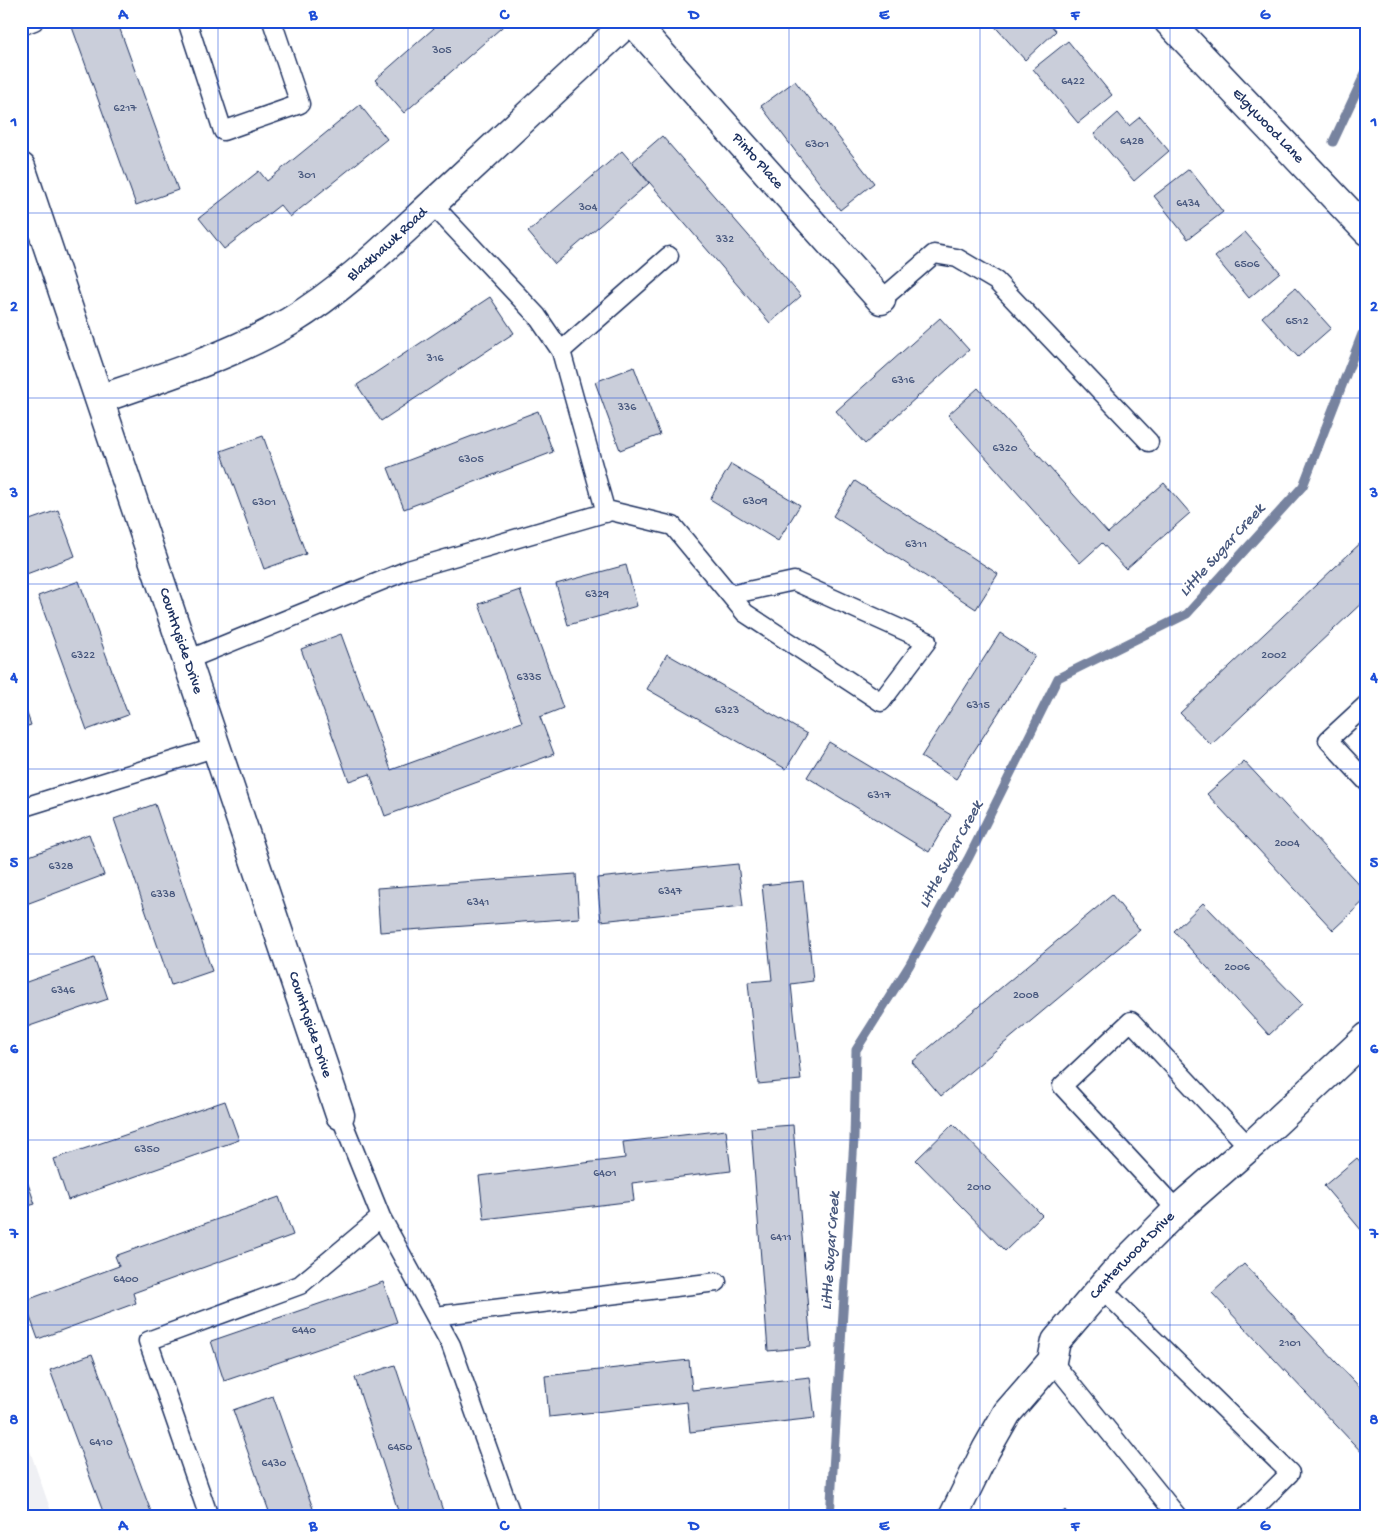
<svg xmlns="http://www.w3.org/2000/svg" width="1388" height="1538" font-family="'Gochi Hand',sans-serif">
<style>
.built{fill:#eff0f4}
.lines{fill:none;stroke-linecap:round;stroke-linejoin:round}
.stream{stroke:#77839f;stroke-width:9}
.building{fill:#caceda;stroke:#1b2f5e}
.lane-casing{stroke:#1b2f5e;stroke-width:21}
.street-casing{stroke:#1b2f5e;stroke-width:31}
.lane{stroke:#fff;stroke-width:18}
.street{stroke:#fff;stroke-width:28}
.grid{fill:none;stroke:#1d4ed8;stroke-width:1;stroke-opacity:0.55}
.labels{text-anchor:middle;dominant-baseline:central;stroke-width:4;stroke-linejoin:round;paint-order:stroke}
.number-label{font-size:12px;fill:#47577d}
.street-label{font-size:15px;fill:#1b2f5e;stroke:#fff}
.water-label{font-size:16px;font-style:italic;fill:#49597e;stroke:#fff}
.neatline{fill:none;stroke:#1d4ed8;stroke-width:2}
.grid-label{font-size:16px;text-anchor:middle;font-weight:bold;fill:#1d4ed8}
</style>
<rect width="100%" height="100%" fill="#fff"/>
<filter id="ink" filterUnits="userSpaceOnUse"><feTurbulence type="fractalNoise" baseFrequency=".02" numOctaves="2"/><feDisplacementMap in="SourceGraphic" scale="10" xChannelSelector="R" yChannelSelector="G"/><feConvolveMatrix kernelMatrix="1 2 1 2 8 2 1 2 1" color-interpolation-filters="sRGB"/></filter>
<g filter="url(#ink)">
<path class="built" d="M21 1425 53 1517H21Z"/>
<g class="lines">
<path class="stream" d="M1333 142 1367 69
M830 1517 854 1139 856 1050 909 966 969 857 1058 678 1187 614 1303 486 1362 334"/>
</g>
<path class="building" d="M89 21H117L178 190 136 205 72 27Z
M442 21H509L404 113 375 80Z
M990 21H1047L1056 31 1025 60Z
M1068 41 1112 95 1078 123 1033 69Z
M795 81 874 183 840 210 761 106Z
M360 105 387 139 290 217 280 205 224 249 199 218 259 171 267 181Z
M1118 113 1129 126 1140 117 1169 151 1134 181 1094 134Z
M662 136 801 296 770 323 632 162Z
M622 151 649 183 555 264 528 232Z
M1189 169 1223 212 1188 239 1154 196Z
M1245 232 1280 272 1249 298 1215 257Z
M1295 288 1331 328 1298 357 1262 317Z
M490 297 514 333 381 421 357 385Z
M940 318 969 350 865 444 836 411Z
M634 367 660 435 620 450 595 382Z
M978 388 1108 533 1164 483 1190 513 1126 569 1102 543 1080 563 948 415Z
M538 411 553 452 404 509 388 468Z
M263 436 306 554 264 569 221 451Z
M731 464 800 505 778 541 710 499Z
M855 481 998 574 976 609 833 516Z
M58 510 75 556 21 576V523Z
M1367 537V598L1211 745 1180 713Z
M626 565 637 606 568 625 556 584Z
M79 581 128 715 87 730 38 596Z
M520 590 563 708 540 717 554 754 385 816 370 774 349 781 301 649 341 634 391 770 522 722 479 604Z
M1000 633 1035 656 956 779 921 757Z
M667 654 807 734 786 769 647 689Z
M21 696 31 725 21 728Z
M829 742 951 815 929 852 807 777Z
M1244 761 1367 893V898L1333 930 1207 794Z
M155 804 212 971 171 985 114 819Z
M89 834 104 875 21 906V859Z
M738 864 743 906 601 921 597 878Z
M576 874 579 918 380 932 377 888Z
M803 881 813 981 791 984 801 1080 758 1084 748 982 772 980 762 885Z
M1112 895 1140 930 941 1096 912 1062Z
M1203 903 1302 1004 1269 1035 1174 931Z
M94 958 108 999 21 1029V984Z
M225 1101 239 1140 68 1200 54 1159Z
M953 1124 1042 1215 1005 1251 916 1160Z
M793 1125 811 1347 768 1351 751 1128Z
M726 1130 731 1171 632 1183 634 1201 484 1219 479 1176 625 1158 623 1142Z
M1357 1158 1367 1169V1237L1324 1186Z
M21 1164 35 1204 21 1208Z
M279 1197 293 1235 133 1293 136 1303 38 1339 24 1301 119 1266 115 1256Z
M1244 1264 1367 1395V1458L1212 1293Z
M383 1282 397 1322 224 1381 211 1341Z
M92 1354 153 1517H105L50 1370Z
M689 1360 692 1390 810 1377 815 1418 690 1432 687 1402 549 1417 545 1376Z
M395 1365 445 1517H400L355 1378Z
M273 1396 316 1517H271L233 1410Z
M1065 1510 1071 1517H1057Z
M1367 1510V1517H1359Z"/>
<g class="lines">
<defs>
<path id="lane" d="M187 21 223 131 300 104 272 21
M21 26 34 21
M432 204 537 316 561 351 606 513
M881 300 934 254 957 258 996 281 1149 442
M561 351 669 256
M187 660 408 570 611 511 673 526 745 613 881 702 927 641 794 581 730 595
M1367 704 1328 740 1367 782
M21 808 217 747
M1177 1210 1062 1086 1131 1021 1249 1147
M381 1217 451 1345 512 1517
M1101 1288 1290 1473 1246 1517
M435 1316 717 1282
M1052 1361 1178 1517
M209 1517 148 1341 300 1285 381 1217 340 1115"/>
<g id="street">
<path id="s1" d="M632 21 881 300"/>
<path id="s2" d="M1168 21 1367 231"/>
<path id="s3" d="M21 167 340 1115"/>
<path id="s4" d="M100 399C164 377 230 356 289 322 347 287 394 239 443 194 505 136 567 79 629 21"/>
<path id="s5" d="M953 1517 986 1450 1007 1413 1052 1361 1056 1341 1114 1273 1177 1210 1256 1141 1367 1037"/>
</g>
</defs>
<use href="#lane" class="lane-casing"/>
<use href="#street" class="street-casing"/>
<use href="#lane" class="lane"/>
<use href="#street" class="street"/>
</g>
</g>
<path class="grid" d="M218 21V1517M408 21V1517M599 21V1517M789 21V1517M980 21V1517M1170 21V1517M21 213H1367M21 398H1367M21 584H1367M21 769H1367M21 954H1367M21 1140H1367M21 1325H1367"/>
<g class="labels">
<g class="number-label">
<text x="442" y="51">305</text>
<text x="1073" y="82">6422</text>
<text x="125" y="109">6217</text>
<text x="1132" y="142">6428</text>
<text x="817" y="145">6301</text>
<text x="307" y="176">301</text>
<text x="1188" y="204">6434</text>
<text x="588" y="208">304</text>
<text x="725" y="240">332</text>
<text x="1247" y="265">6506</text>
<text x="1297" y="322">6512</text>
<text x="435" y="359">316</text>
<text x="903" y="381">6316</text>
<text x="627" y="408">336</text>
<text x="1005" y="449">6320</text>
<text x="471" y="460">6305</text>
<text x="755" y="502">6309</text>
<text x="264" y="503">6301</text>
<text x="916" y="545">6311</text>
<text x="597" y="595">6329</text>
<text x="83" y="656">6322</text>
<text x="1274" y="656">2002</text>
<text x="529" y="678">6335</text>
<text x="978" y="706">6315</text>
<text x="727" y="711">6323</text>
<text x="879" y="796">6317</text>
<text x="1287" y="844">2004</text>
<text x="61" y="867">6328</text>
<text x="670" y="892">6347</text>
<text x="163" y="895">6338</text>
<text x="478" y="903">6341</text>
<text x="1237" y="968">2006</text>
<text x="63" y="991">6346</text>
<text x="1026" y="996">2008</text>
<text x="147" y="1150">6350</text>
<text x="605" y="1174">6401</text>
<text x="979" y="1188">2010</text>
<text x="781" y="1238">6411</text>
<text x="126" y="1280">6400</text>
<text x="304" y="1331">6440</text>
<text x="1290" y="1344">2101</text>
<text x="101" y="1443">6410</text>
<text x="400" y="1448">6450</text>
<text x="274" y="1464">6430</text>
</g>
<g class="street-label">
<text stroke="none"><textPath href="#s2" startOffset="145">Elgywood Lane</textPath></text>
<text stroke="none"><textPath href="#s1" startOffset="188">Pinto Place</textPath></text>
<text stroke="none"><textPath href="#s4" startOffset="330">Blackhawk Road</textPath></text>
<text stroke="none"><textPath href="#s3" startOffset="500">Countryside Drive</textPath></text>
<text stroke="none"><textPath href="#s3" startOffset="905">Countryside Drive</textPath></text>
<text stroke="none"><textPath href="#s5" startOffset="321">Canterwood Drive</textPath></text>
</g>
<g class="water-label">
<text transform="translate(1223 551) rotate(-48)">Little Sugar Creek</text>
<text transform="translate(952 855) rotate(-62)">Little Sugar Creek</text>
<text transform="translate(832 1251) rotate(-86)">Little Sugar Creek</text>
</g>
</g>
<rect width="1388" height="1538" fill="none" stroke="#fff" stroke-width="55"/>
<rect x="28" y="28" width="1332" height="1482" class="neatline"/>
<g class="grid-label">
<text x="123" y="19">A</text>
<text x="313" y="19">B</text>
<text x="504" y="19">C</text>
<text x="694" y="19">D</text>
<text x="884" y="19">E</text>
<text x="1075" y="19">F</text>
<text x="1265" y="19">G</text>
<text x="14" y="126">1</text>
<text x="1374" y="126">1</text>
<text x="14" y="311">2</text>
<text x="1374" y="311">2</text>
<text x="14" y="497">3</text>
<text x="1374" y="497">3</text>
<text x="14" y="682">4</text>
<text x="1374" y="682">4</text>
<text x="14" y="867">5</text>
<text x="1374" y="867">5</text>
<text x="14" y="1053">6</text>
<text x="1374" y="1053">6</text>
<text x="14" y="1238">7</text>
<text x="1374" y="1238">7</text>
<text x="14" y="1424">8</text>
<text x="1374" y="1424">8</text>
<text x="123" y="1530">A</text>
<text x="313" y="1530">B</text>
<text x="504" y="1530">C</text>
<text x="694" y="1530">D</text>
<text x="884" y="1530">E</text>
<text x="1075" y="1530">F</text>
<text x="1265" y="1530">G</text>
</g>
</svg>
